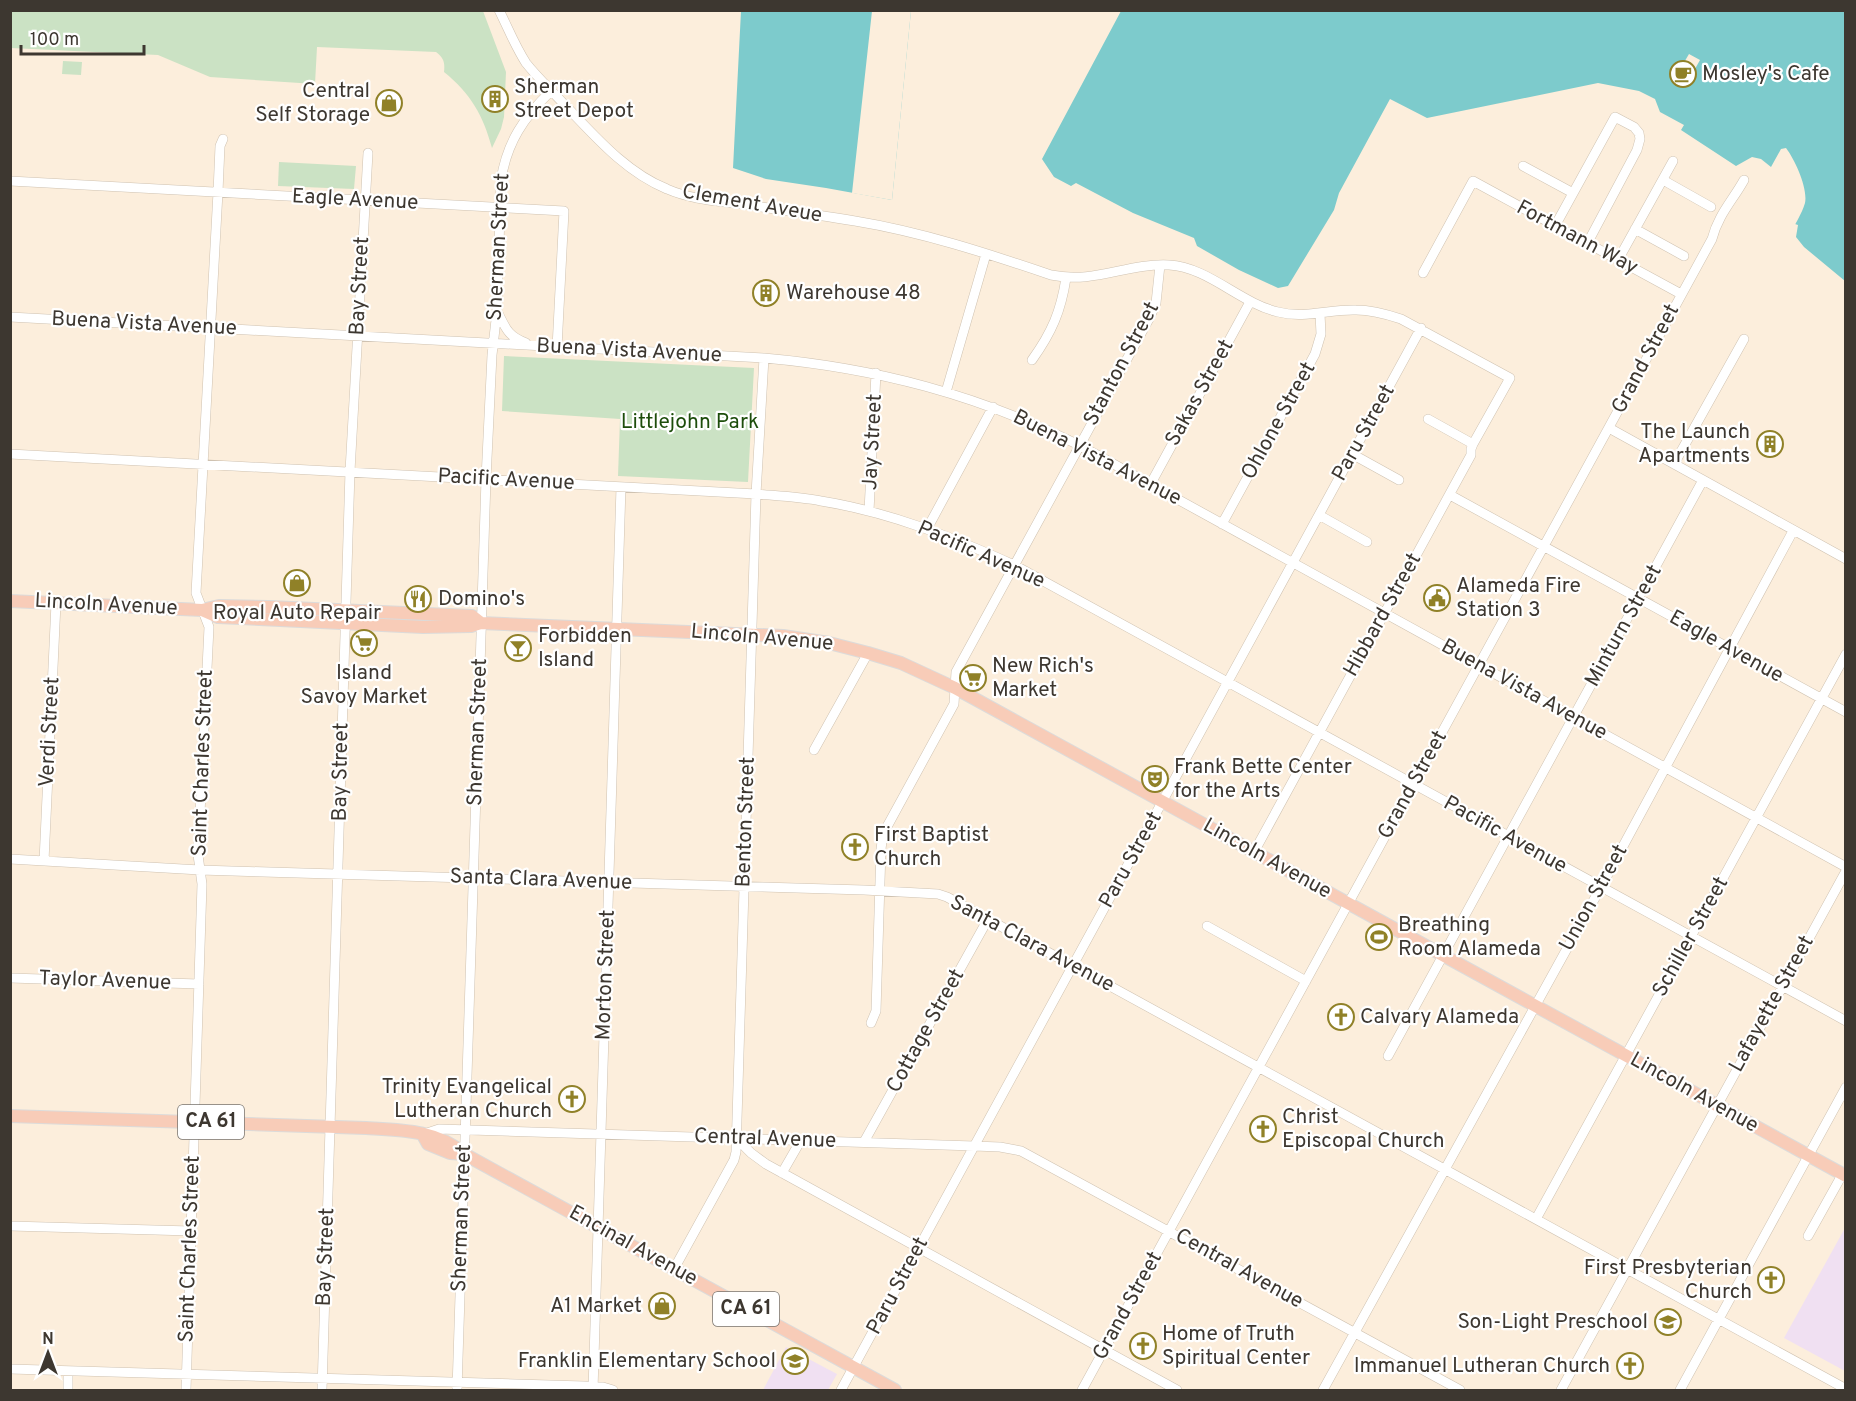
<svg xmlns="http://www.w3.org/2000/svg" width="1856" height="1401" font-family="Overpass,sans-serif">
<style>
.education{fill:#f0e0f2}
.green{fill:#cbe2c4}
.water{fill:#7dcbcc}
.pier{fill:#fceedc}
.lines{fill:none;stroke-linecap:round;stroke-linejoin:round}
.minor-casing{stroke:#cfc2b1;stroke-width:10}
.major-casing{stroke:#dcdbda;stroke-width:14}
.minor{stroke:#fff;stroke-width:9}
.major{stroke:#f8ccb8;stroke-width:12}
.labels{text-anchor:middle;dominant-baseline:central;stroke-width:4.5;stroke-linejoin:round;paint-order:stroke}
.shield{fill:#fff;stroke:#77736e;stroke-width:1.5}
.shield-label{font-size:20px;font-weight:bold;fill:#3d3730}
.poi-label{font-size:21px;fill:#3d3730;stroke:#fff;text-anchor:start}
.street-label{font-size:21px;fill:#3d3730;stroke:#fff}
.park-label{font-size:21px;fill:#1d4d0b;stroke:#fff}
</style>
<rect width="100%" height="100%" fill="#fceedc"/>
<path class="education" d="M1845 1228V1371L1784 1338Z
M786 1347 837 1374 828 1390H763Z"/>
<path class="green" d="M10 11H483L506 72 504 117 501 129 492 148C483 115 471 94 444 72 445 63 444 58 436 52L317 47 315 84 210 77 158 55 11 48Z
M63 61 82 62 81 75 62 74Z
M279 162 356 166 354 189 278 186Z
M504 356 754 368 748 482 618 476 620 419 502 411Z"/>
<path class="water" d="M741 11H911L892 200 826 188 766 179 733 168Z
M1121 11H1845V294L1790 235C1794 225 1802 214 1805 203 1808 188 1795 160 1786 148L1781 149 1771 167 1761 159 1752 157 1736 166 1681 130 1684 125 1660 112 1655 99 1639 91 1598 83 1427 118 1390 99 1339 193 1334 210 1288 286 1278 288 1239 270 1197 246 1194 238 1133 213 1076 183 1071 186 1054 177 1042 159Z"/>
<path class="pier" d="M872 11H911L892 200 852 193Z
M1689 54 1700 60 1691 76 1693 78 1690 84 1676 76Z
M1792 223 1798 225 1796 237 1804 247 1845 281 1846 297 1791 242 1787 234Z"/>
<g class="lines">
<defs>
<path id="minor" d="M499 10C508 28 515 46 526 63 537 77 551 90 563 103 594 135 625 172 667 189 692 200 720 201 747 205 783 210 819 215 855 221 922 232 986 253 1051 275 1096 284 1126 263 1169 265 1208 267 1240 303 1278 312 1305 319 1329 309 1356 310 1371 310 1386 314 1401 319L1510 378 1473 444 1471 449V455L1254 852
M1523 166 1573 193
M1663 180 1711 207
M10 181 564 211 557 348
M1555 226 1615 117 1634 127 1639 133 1640 139 1637 150 1587 244
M1635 229 1684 256
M1618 260 1673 161
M1423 273 1473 181 1681 294
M498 313C506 329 508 336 526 343
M10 317 764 358C877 368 978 395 1079 445L1846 867
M1032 360C1052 332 1061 311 1066 278
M946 392 986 254
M1428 419 1473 444
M1609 428 1846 559
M10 454 756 494C778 496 800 497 821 501 889 512 952 537 1014 565L1846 1021
M1352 454 1399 480
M1674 464 1744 339
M1150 485 1250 302
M1450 495 1846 712
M869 511 876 373
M1319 515 1367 542
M1222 524 1315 354 1321 334 1320 314
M927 529 993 407
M814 750 868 653
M10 859 200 870 864 890 938 894 947 897 1004 928 1846 1389
M44 861 56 603
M1207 926 1306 981
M10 978 199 984
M871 1023 876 1011 881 849 883 834 954 704 956 672 1150 317 1156 303 1160 265
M1388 1056 1703 480
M424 1134 439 1129 974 1146 1000 1147 1021 1151 1460 1390
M737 1139 751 1153 766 1164 1177 1390
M864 1142 988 919
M782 1173 801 1140
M1536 1219 1846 654
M10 1226 191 1231
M1808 1236 1842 1175
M674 1269 734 1160 736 1152 756 494 764 358
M10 1369 584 1386 603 1387 613 1390
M68 1390V1371
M186 1390 202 884 198 855 209 627 196 593 218 192 220 146 223 139
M322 1390 350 471 368 153
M457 1390 486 479 492 355 497 311 501 180C507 142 524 117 551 91
M593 1390 621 487
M841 1390 1421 328
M1082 1390 1712 239C1718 215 1733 200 1744 180
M1323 1390 1601 887 1793 531
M1561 1390 1846 871
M1680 1390 1846 1087"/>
<path id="major" d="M10 601 202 610 219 606 269 607 472 616 481 623
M202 610 218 617 423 627 471 626 481 623 783 636 829 643 868 653 901 663 955 688 1846 1176
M10 1116 366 1128C401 1130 438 1130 464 1154L895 1390
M423 1135 428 1144 450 1153 464 1154"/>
</defs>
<use href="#minor" class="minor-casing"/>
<use href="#major" class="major-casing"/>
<use href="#minor" class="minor"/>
<use href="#major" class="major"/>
</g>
<defs>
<symbol id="cafe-ring" viewBox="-11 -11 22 22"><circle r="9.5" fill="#fff" stroke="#908128" stroke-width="1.5"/><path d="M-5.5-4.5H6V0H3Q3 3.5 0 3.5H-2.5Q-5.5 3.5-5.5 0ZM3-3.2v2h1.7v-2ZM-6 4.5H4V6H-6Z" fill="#908128"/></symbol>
<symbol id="building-ring" viewBox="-11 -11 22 22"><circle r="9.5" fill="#fff" stroke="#908128" stroke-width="1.5"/><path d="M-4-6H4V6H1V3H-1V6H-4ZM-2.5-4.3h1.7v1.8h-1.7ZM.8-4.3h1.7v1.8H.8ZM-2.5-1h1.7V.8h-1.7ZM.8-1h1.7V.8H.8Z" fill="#908128"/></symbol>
<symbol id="shop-ring" viewBox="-11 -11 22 22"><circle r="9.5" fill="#fff" stroke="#908128" stroke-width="1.5"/><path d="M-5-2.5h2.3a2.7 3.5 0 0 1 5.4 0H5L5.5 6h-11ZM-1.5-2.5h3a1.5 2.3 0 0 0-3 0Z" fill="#908128"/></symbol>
<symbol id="civic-ring" viewBox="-11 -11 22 22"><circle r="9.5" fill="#fff" stroke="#908128" stroke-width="1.5"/><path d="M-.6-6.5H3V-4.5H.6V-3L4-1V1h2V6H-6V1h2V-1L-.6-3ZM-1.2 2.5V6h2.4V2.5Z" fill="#908128"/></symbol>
<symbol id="restaurant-ring" viewBox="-11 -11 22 22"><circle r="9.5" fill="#fff" stroke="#908128" stroke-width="1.5"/><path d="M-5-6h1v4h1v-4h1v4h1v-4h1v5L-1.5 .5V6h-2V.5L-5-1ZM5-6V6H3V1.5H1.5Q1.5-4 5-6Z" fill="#908128"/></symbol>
<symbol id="supermarket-ring" viewBox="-11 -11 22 22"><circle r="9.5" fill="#fff" stroke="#908128" stroke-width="1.5"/><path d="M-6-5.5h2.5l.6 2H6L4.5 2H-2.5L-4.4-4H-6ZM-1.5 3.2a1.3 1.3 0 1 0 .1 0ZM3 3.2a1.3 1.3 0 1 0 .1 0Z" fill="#908128"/></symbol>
<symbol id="bar-ring" viewBox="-11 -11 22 22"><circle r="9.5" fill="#fff" stroke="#908128" stroke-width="1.5"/><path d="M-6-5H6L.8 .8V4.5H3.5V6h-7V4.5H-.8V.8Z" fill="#908128"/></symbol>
<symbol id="theatre-ring" viewBox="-11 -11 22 22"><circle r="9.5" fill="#fff" stroke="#908128" stroke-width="1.5"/><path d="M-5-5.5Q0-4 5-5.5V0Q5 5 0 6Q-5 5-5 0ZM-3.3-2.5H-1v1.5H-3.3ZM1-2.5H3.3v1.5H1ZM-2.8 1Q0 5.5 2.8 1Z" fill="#908128"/></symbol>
<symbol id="church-ring" viewBox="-11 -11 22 22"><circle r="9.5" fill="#fff" stroke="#908128" stroke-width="1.5"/><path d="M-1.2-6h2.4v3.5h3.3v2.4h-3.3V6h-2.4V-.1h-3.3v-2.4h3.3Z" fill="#908128"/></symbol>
<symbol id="stadium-ring" viewBox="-11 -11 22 22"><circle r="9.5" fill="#fff" stroke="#908128" stroke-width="1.5"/><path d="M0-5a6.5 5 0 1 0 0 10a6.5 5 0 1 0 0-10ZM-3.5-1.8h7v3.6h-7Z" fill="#908128"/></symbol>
<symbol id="school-ring" viewBox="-11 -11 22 22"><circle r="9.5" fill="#fff" stroke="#908128" stroke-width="1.5"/><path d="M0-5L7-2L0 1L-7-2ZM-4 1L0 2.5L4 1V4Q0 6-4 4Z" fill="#908128"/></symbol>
</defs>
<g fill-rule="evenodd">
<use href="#cafe-ring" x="1668" y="59" width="30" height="30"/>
<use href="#building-ring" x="480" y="84" width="30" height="30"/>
<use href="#shop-ring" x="374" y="88" width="30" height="30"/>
<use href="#building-ring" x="751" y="278" width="30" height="30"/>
<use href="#building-ring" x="1755" y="429" width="30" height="30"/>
<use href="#shop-ring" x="282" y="568" width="30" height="30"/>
<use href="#civic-ring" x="1422" y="583" width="30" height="30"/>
<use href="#restaurant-ring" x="403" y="584" width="30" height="30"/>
<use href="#supermarket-ring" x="349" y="628" width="30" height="30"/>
<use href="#bar-ring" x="503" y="633" width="30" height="30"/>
<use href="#supermarket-ring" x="958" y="663" width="30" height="30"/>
<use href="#theatre-ring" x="1140" y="764" width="30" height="30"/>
<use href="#church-ring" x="840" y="832" width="30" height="30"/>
<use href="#stadium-ring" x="1364" y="922" width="30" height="30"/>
<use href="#church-ring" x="1326" y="1002" width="30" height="30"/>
<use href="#church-ring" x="557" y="1084" width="30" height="30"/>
<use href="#church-ring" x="1248" y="1114" width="30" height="30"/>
<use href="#church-ring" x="1756" y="1265" width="30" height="30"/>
<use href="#shop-ring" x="647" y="1291" width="30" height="30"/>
<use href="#school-ring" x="1653" y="1307" width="30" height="30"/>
<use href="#church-ring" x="1128" y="1331" width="30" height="30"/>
<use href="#school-ring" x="780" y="1346" width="30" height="30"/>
<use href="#church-ring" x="1615" y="1351" width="30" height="30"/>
</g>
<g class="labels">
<g class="shield">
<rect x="178" y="1105" width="66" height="34" rx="4.5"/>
<rect x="713" y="1292" width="66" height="34" rx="4.5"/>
</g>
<g class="shield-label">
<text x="211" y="1122">CA 61</text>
<text x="746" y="1309">CA 61</text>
</g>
<g class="poi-label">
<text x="1702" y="74">Mosley's Cafe</text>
<text x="514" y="87">Sherman<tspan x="514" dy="24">Street Depot</tspan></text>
<text x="370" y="91" text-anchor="end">Central<tspan x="370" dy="24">Self Storage</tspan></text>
<text x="786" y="293">Warehouse 48</text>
<text x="1750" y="432" text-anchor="end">The Launch<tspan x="1750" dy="24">Apartments</tspan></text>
<text x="1456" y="586">Alameda Fire<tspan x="1456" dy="24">Station 3</tspan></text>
<text x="438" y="599">Domino's</text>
<text x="297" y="613" text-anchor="middle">Royal Auto Repair</text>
<text x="538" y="636">Forbidden<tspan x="538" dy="24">Island</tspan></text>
<text x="992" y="666">New Rich's<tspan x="992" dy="24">Market</tspan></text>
<text x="364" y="673" text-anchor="middle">Island<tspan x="364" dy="24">Savoy Market</tspan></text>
<text x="1174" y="767">Frank Bette Center<tspan x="1174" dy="24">for the Arts</tspan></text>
<text x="874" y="835">First Baptist<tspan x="874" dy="24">Church</tspan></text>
<text x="1398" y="925">Breathing<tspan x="1398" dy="24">Room Alameda</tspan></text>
<text x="1360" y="1017">Calvary Alameda</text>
<text x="552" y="1087" text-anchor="end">Trinity Evangelical<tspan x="552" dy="24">Lutheran Church</tspan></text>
<text x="1282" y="1117">Christ<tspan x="1282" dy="24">Episcopal Church</tspan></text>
<text x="1752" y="1268" text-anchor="end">First Presbyterian<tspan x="1752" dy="24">Church</tspan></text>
<text x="642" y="1306" text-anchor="end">A1 Market</text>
<text x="1648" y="1322" text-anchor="end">Son-Light Preschool</text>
<text x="1162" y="1334">Home of Truth<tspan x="1162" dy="24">Spiritual Center</tspan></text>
<text x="776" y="1361" text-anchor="end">Franklin Elementary School</text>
<text x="1610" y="1366" text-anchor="end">Immanuel Lutheran Church</text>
</g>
<g class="street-label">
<text transform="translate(355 200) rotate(3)">Eagle Avenue</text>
<text transform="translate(752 204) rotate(10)">Clement Aveue</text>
<text transform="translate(1577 238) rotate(28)">Fortmann Way</text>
<text transform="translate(499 247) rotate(-87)">Sherman Street</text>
<text transform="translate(360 286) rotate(-87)">Bay Street</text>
<text transform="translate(144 324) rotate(3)">Buena Vista Avenue</text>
<text transform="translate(629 351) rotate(3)">Buena Vista Avenue</text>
<text transform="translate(1646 359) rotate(-62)">Grand Street</text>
<text transform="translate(1122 364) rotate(-62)">Stanton Street</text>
<text transform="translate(1200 393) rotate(-61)">Sakas Street</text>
<text transform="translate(1279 421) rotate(-61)">Ohlone Street</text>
<text transform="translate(1364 433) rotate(-61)">Paru Street</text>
<text transform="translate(873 442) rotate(-87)">Jay Street</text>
<text transform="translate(1097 458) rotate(27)">Buena Vista Avenue</text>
<text transform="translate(506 480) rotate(3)">Pacific Avenue</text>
<text transform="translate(981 555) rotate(24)">Pacific Avenue</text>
<text transform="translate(106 605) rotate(3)">Lincoln Avenue</text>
<text transform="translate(1383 615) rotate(-61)">Hibbard Street</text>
<text transform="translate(1624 626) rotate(-61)">Minturn Street</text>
<text transform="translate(762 638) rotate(5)">Lincoln Avenue</text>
<text transform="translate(1726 647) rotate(29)">Eagle Avenue</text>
<text transform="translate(1524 690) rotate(29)">Buena Vista Avenue</text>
<text transform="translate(50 732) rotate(-87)">Verdi Street</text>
<text transform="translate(478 732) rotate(-88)">Sherman Street</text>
<text transform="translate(203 763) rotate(-88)">Saint Charles Street</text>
<text transform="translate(341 772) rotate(-89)">Bay Street</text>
<text transform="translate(1413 785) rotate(-61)">Grand Street</text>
<text transform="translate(746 822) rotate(-88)">Benton Street</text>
<text transform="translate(1505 835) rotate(29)">Pacific Avenue</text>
<text transform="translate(1267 859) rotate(29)">Lincoln Avenue</text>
<text transform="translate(1131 860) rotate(-61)">Paru Street</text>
<text transform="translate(541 880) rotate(2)">Santa Clara Avenue</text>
<text transform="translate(1594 898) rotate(-61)">Union Street</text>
<text transform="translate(1691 937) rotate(-61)">Schiller Street</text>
<text transform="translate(1032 944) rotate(28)">Santa Clara Avenue</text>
<text transform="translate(606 975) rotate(-88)">Morton Street</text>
<text transform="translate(105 981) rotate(2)">Taylor Avenue</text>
<text transform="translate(1772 1004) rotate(-61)">Lafayette Street</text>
<text transform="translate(926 1031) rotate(-61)">Cottage Street</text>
<text transform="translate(1694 1093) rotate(29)">Lincoln Avenue</text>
<text transform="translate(765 1139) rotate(2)">Central Avenue</text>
<text transform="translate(462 1218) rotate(-88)">Sherman Street</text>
<text transform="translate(633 1246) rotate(29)">Encinal Avenue</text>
<text transform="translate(190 1249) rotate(-88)">Saint Charles Street</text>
<text transform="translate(326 1257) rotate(-88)">Bay Street</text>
<text transform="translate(1239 1269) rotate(29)">Central Avenue</text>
<text transform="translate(898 1286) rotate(-62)">Paru Street</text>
<text transform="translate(1128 1306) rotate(-61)">Grand Street</text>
</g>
<g class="park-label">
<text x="690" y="422">Littlejohn Park</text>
</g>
</g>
<rect width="1856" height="1401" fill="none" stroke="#3d3730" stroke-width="24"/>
<g transform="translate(48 1353)" stroke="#ffffff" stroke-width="4.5" paint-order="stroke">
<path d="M0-4.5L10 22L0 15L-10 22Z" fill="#3d3730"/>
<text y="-9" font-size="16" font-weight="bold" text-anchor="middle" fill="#3d3730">N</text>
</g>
<path d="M21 45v9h123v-9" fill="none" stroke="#3d3730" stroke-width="3"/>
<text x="30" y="45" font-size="18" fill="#3d3730" stroke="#ffffff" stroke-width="4.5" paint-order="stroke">100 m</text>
</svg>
